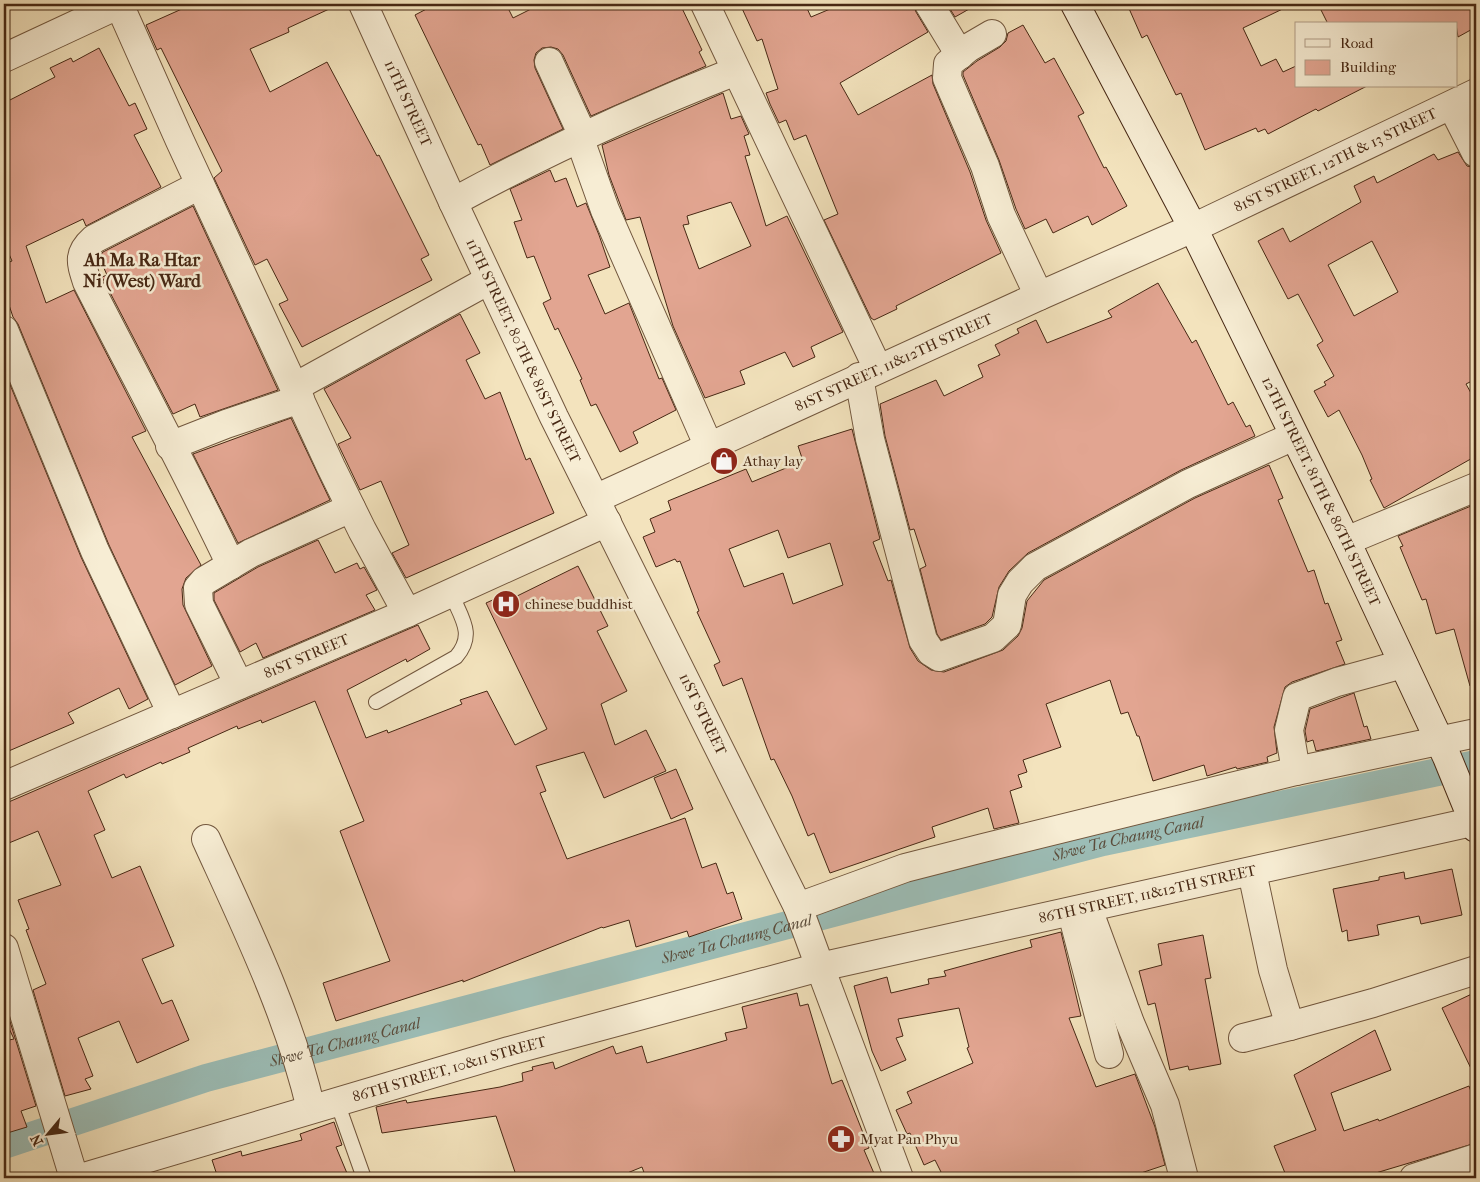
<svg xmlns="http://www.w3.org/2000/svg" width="1480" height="1182" font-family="'IM FELL French Canon',serif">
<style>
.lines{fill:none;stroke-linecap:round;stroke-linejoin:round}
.canal{stroke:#9cbdb6;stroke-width:28}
.building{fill:#e2a591;stroke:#472814;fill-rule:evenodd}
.service-casing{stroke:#72573e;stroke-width:16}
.minor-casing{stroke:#72573e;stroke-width:30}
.tertiary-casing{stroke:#72573e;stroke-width:30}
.secondary-casing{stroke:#472814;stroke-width:30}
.service{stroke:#f7edd4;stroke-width:14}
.minor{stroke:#f7edd4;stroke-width:28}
.tertiary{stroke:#f7edd4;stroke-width:28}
.secondary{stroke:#f7edd4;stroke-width:28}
.labels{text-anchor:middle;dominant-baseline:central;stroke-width:5;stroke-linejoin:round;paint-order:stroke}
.street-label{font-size:15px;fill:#472814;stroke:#f7edd4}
.poi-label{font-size:15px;fill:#472814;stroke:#f7edd4;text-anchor:start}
.water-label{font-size:16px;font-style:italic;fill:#5c4d3c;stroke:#f7edd4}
.quarter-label{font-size:18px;font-weight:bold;fill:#472814;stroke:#f7edd4}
</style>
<rect width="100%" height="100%" fill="#f3e3bd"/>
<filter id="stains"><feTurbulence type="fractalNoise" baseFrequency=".004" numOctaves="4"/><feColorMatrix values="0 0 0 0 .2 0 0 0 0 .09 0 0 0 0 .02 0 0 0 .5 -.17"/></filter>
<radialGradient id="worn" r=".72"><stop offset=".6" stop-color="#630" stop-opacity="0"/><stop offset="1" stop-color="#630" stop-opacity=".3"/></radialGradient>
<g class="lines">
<path class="canal" id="s1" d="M4 1145 206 1078 1103 842 1476 764"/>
</g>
<path class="building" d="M193 4H340L288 28 289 32 250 49 270 92 327 62 377 156 379 155 429 255 421 259 432 280 302 347 279 304 288 300 267 259 255 265 214 178 222 171 161 48 157 50 146 25Z
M436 4H506L513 18 541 4H680L702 50 699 52 706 66 591 116 563 55 558 49 551 47 542 48 536 53 534 60 535 68 563 129 490 165 481 144 478 145 415 15Z
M740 4H805L811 17 842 4H913L916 12 928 32 840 83 858 115 932 75 933 84 970 172 986 220 1001 253 896 306 897 309 874 320 871 318 824 220 838 214 806 135 794 140 786 120 779 123 770 104 766 93 778 89 762 39 757 41Z
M947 4H978L955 17Z
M1127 4H1293L1243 28 1261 66 1276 59 1283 72 1296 66V86H1367L1318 111 1316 109 1268 134 1265 129 1258 132 1256 128 1205 150 1181 93 1176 95 1147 35 1142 38Z
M1318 4H1476V27L1458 37 1456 24H1328Z
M1023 25 1045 63 1054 58 1084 113 1078 116 1104 168 1106 167 1127 206 1092 225 1088 216 1053 233 1046 219 1025 229 1016 209 999 160 963 75V72L977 61 1000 47 1006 41 1008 33Z
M99 48 129 106 135 103 147 129 134 135 161 187 86 226 83 219 26 246 46 303 74 290 146 431 132 437 201 565 186 578 182 589 183 605 212 666 175 685 109 545 18 324 13 317 4 290V264L12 261 9 254 4 257V103L55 77 50 68 71 58 73 62Z
M723 93 731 119 741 116 749 134 744 136 750 155 745 156 766 226 787 216 843 332 811 347 815 357 793 367 785 352 740 371 745 384 705 398 673 326 640 217 626 220 609 175 602 145ZM731 202 751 246 699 269 683 225 689 224 687 216Z
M1458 152 1467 166 1476 168V379L1466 384 1476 402V456L1384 508 1370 480 1372 479 1362 455 1339 410 1328 417 1314 391 1326 385 1324 382 1334 376 1317 345 1323 341 1298 294 1288 299 1258 241 1283 228 1290 242 1361 202 1354 186 1374 176 1377 183 1434 154 1438 160ZM1372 241 1398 292 1354 316 1328 265Z
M550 170 555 182 566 178 577 207 586 203 599 235 610 267 588 275 605 314 629 303 659 379 662 378 676 410 633 432 638 443 620 452 596 404 591 406 580 380 582 379 558 328 555 330 543 303 551 299 534 256 527 258 514 222 522 220 510 189Z
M193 206 278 390 200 417 195 404 173 414 102 277 107 275 99 257 103 252Z
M1158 283 1192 343 1196 340 1228 405 1233 402 1246 427 1250 425 1255 436 1181 470 1028 553 1009 571 999 587 992 617 985 624 941 640 937 634 920 569 926 566 914 529 910 530 885 436 880 404 936 380 944 396 983 377 978 365 1000 355 995 345 1019 333 1017 329 1036 320 1047 343 1112 317 1108 311Z
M460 314 480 353 466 360 485 399 500 392 526 460 530 458 554 513 406 578 392 553 409 545 381 481 360 490 338 444 351 438 324 389Z
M4 370 81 557 148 699 129 709 119 688 68 713 74 723 4 753Z
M291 418 330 500 238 543 193 454Z
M852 429 880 539 873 542 888 581 891 580 910 648 918 661 931 670 944 672 1003 650 1018 636 1022 628 1027 601 1044 580 1195 498 1269 465 1283 498 1278 500 1308 572 1314 570 1325 604 1328 603 1342 640 1336 642 1345 664 1292 682 1285 687 1274 727 1277 753 1267 757 1268 762 1237 769 1236 767 1207 776 1204 765 1153 781 1139 736H1137L1128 712 1121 714 1110 680 1046 704 1061 747 1023 760 1027 772 1018 775 1022 787 1010 791 1019 823 994 829 988 808 932 827 935 837 830 873 814 833 808 836 792 796 774 759 771 760 742 678 723 686 714 665 720 662 697 612 699 611 680 561 677 562 675 559 656 567 643 537 655 532 650 519 671 510 668 501 746 469 752 482 803 461 798 446ZM778 530 788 558 830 543 843 585 793 604 783 573 744 587 729 549Z
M1476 504V685L1470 686 1454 629 1436 634 1426 599 1422 600 1400 547 1403 546 1398 536Z
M318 540 335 573 357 563 360 569 364 567 377 590 366 595 375 610 263 658 256 643 240 652 214 600V593L258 567Z
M578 566 608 626 597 631 627 691 601 704 615 745 646 730 666 771 604 798 584 752 536 766 546 791 540 793 567 859 685 818 702 868 716 863 727 894 733 892 742 919 689 937 687 931 636 947 629 920 603 928 602 927 463 982V980L336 1021 323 983 390 961 340 831 364 821 315 701 262 723 261 720 238 729 237 726 188 748 190 752 162 764 161 762 126 778 124 774 88 791 105 830 94 835 112 878 140 866 174 946 142 959 162 1004 172 1000 189 1040 137 1063 119 1021 78 1038 93 1076 85 1079 91 1089 65 1096 33 990 46 984 26 930 29 929 18 900 61 885 38 831 4 845V804L418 625 430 649 407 662 406 659 347 690 366 738 387 730 388 733 462 704 460 700 487 691 515 745 547 729 486 603 506 594 509 600Z
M1354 693 1364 727 1367 726 1371 739 1316 751 1313 740 1307 742 1305 731 1310 709Z
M676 769 693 809 671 819 654 778Z
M1452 869 1462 915 1421 924 1419 916 1377 925 1379 935 1348 941 1347 930 1342 932 1333 889 1379 880V877L1404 872 1405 879Z
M1061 932 1081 1016 1069 1018 1096 1087 1135 1074 1155 1127 1165 1165 1126 1178H944L935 1160 924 1165 910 1133 907 1134 896 1110 912 1103 907 1092 973 1063 967 1048 969 1047 959 1008 898 1019 903 1036 896 1038 906 1060 881 1071 872 1051 854 986 887 977 891 993 929 984 928 979 946 976 944 971 1032 947 1030 940Z
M1203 935 1211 978 1205 979 1221 1064 1189 1070 1188 1066 1170 1070 1155 1003 1148 1005 1139 971 1162 965 1158 944Z
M1476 992V1079L1442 1008Z
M797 993 800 1006 808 1004 832 1084 842 1080 869 1148 864 1150 876 1178H646L642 1167 615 1178H517L496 1116 382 1133 376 1107 406 1100 407 1103 500 1087 523 1081 522 1073 533 1070 532 1067 553 1062 555 1069 613 1046 616 1054 642 1046 647 1063 727 1040 725 1033 747 1028 742 1007Z
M8 1015 36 1106 21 1111 27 1127 4 1134V1041L14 1039 4 1018Z
M1375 1030 1391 1070 1331 1093 1344 1131 1378 1119 1379 1121 1469 1086 1473 1097 1476 1096V1143L1359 1178H1287L1274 1146 1316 1130 1294 1075Z
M334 1122 342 1145 336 1147 349 1178H218L212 1160 241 1151 242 1156 302 1140 300 1134Z"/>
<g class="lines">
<defs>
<path id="service" d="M376 702 456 657C476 634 461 618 451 593
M337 1102 364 1178"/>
<g id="minor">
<path d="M119 4 180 141 331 467 362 530 407 613"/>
<path id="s2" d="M363 4 453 202 554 417 595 499"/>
<path d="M705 4 878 369"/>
<path d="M929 4 960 55"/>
<path d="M992 34 968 48 948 64 947 78 985 166 1001 215 1039 296"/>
<path d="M4 58 120 4"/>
<path d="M549 62 583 136V148L605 210 709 447"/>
<path d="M1452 106 1476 153"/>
<path d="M200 185 94 239C77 254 81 263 87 282 135 376 186 470 231 565"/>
<path d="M453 202C545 152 639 109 736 71"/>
<path d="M4 330 95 551 172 714"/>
<path d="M859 377 870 439 923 640 931 652 939 657 993 638 1007 625 1012 595 1020 582 1035 567 1188 484 1294 436"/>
<path d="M295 387 489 280"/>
<path d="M170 446 226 424 300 399"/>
<path d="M1346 541 1476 487"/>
<path d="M239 685 199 604 198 588 204 581 251 553 351 508"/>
<path d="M1296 771 1289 730 1297 697 1337 682 1403 664"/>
<path id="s3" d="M4 786 407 613 607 522"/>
<path d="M206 839C246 927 289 1015 311 1109"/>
<path d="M1252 872 1273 970 1290 1026 1373 1003 1476 970"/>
<path d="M798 907 905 868 983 848 1296 771 1476 733"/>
<path d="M1088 909 1130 1023 1165 1105 1184 1178"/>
<path d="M1072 913 1109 1054"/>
<path d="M4 948 74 1178"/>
<path d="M820 967 899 1178"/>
<path d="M1243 1038 1290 1026"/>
<path d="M1414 1178 1476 1158"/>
</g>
<g id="tertiary">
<path id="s4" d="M820 967 798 907 595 499 1039 296 1193 228 1476 93"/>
<path id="s5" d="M81 1178 509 1051 820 967 1476 821"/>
</g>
<g id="secondary">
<path id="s6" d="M1075 4 1193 228 1346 541 1447 757 1476 828"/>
</g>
</defs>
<use href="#service" class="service-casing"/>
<use href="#minor" class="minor-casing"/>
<use href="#tertiary" class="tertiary-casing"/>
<use href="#secondary" class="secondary-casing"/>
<use href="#service" class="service"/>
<use href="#minor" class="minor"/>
<use href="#tertiary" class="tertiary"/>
<use href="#secondary" class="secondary"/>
</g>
<defs>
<symbol id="shop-disc" viewBox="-11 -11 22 22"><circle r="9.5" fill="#8f2418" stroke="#f7edd4"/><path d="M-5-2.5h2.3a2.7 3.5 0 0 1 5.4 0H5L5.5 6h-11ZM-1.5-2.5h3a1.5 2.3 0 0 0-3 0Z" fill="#fff"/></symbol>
<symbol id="hospital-disc" viewBox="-11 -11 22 22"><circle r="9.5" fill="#8f2418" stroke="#f7edd4"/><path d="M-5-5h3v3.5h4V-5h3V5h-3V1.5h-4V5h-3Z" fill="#fff"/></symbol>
<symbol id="pharmacy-disc" viewBox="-11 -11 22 22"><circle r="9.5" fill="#8f2418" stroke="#f7edd4"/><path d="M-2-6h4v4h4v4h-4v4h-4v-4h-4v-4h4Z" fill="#fff"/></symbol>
</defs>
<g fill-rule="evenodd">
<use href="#shop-disc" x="708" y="445" width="32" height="32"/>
<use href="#hospital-disc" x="490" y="588" width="32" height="32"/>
<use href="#pharmacy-disc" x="825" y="1123" width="32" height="32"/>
</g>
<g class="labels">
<g class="street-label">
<text stroke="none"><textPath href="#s2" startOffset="109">11TH STREET</textPath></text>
<text stroke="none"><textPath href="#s4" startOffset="1334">81ST STREET, 12TH &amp; 13 STREET</textPath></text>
<text stroke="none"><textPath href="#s2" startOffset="382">11TH STREET, 80TH &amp; 81ST STREET</textPath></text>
<text stroke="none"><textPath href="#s4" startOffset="848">81ST STREET, 11&amp;12TH STREET</textPath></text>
<text stroke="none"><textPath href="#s6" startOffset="546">12TH STREET, 81TH &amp; 86TH STREET</textPath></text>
<text stroke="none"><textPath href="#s3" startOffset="329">81ST STREET</textPath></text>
<text transform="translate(703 714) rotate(64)">11ST STREET</text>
<text stroke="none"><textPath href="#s5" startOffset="1104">86TH STREET, 11&amp;12TH STREET</textPath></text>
<text stroke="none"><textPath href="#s5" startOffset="384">86TH STREET, 10&amp;11 STREET</textPath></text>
</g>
<g class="poi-label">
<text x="743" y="461">Athay lay</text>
<text x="525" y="604">chinese buddhist</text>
<text x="860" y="1139">Myat Pan Phyu</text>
</g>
<g class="water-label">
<text stroke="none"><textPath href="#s1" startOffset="1165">Shwe Ta Chaung Canal</textPath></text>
<text stroke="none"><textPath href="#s1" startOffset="761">Shwe Ta Chaung Canal</textPath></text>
<text stroke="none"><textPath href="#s1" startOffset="356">Shwe Ta Chaung Canal</textPath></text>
</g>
<g class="quarter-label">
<text x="142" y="260">Ah Ma Ra Htar<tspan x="142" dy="21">Ni (West) Ward</tspan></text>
</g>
</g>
<rect width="1480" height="1182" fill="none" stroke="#f3e3bd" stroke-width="20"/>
<rect x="5" y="5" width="1470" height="1172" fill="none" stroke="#472814" stroke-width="2.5"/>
<rect x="10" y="10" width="1460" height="1162" fill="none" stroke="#472814"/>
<rect x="1295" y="22" width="162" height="65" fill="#f7edd4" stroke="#b19e87"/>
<rect x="1305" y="39" width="25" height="8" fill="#f7edd4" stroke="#b19e87"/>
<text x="1340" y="48" font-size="15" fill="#472814">Road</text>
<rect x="1305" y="60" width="25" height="15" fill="#e2a591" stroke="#b19e87"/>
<text x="1340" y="72" font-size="15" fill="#472814">Building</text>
<g transform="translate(48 1134) rotate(241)" stroke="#f7edd4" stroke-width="4" paint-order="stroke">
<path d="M0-4L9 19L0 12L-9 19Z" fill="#472814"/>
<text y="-8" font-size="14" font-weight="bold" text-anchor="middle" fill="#472814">N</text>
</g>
<rect width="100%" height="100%" filter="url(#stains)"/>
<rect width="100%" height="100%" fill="url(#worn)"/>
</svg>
